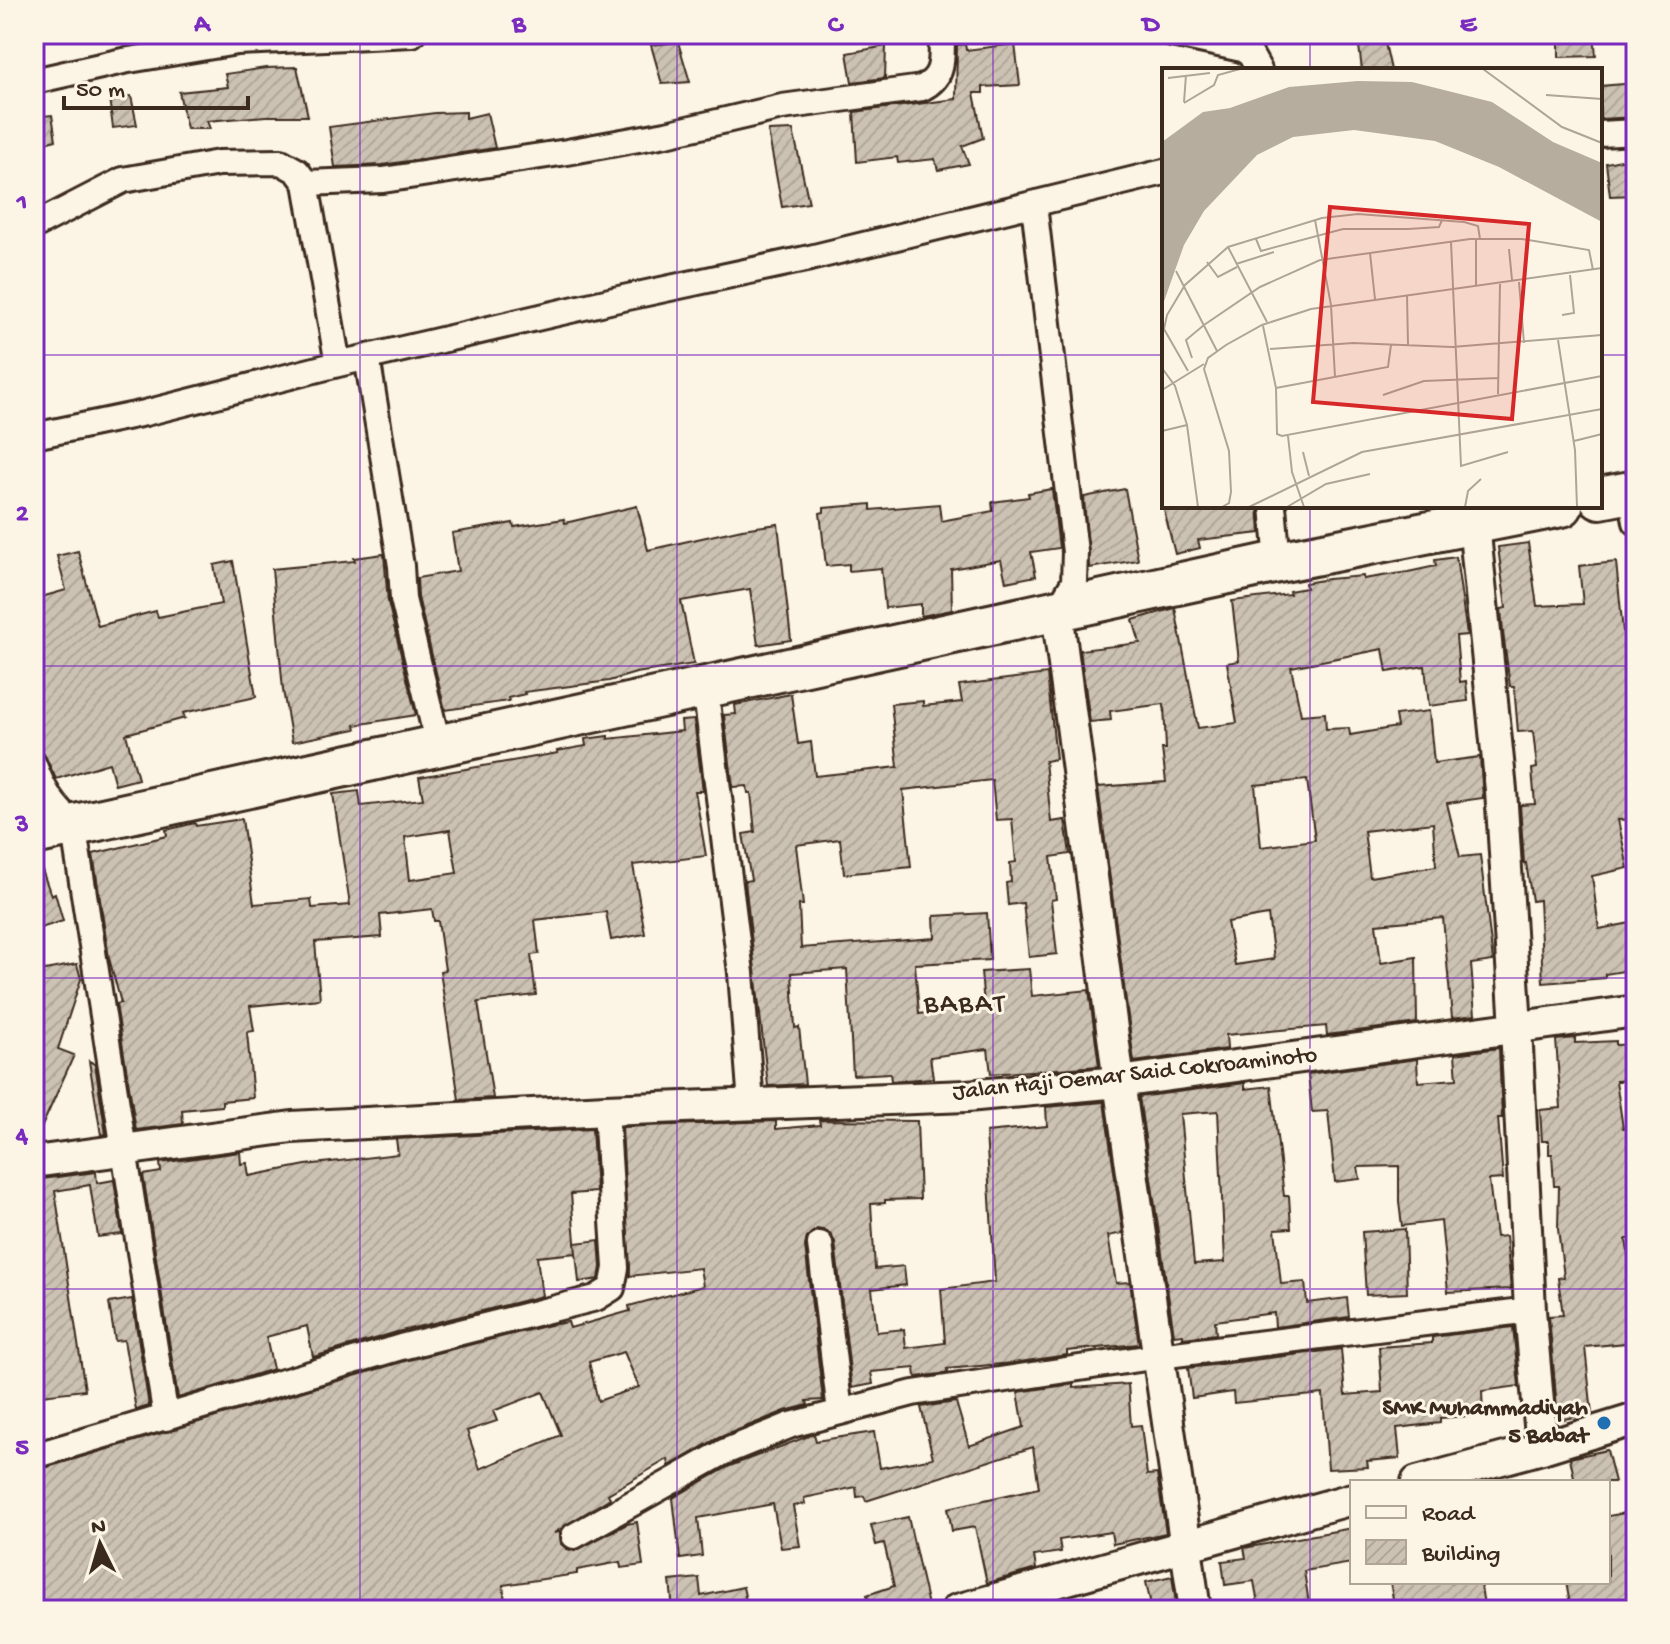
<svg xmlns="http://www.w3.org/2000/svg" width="1670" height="1644" font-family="'Gochi Hand',sans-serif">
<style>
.building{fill:url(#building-hatch);stroke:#3b2a1e;stroke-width:2;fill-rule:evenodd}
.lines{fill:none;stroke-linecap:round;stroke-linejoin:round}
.minor-casing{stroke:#3b2a1e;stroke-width:30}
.tertiary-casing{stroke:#3b2a1e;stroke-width:36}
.trunk-casing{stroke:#3b2a1e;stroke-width:46}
.minor{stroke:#fcf5e5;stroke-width:24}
.tertiary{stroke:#fcf5e5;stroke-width:30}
.trunk{stroke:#fcf5e5;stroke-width:40}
.grid{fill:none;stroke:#7b2cbf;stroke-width:2;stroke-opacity:0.55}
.poi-dot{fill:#1f6fb2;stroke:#fcf5e5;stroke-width:3}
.labels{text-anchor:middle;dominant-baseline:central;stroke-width:6;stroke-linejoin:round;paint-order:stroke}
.street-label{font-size:24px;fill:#3b2a1e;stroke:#fcf5e5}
.poi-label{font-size:24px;font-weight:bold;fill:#3b2a1e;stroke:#fcf5e5;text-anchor:end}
.quarter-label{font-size:28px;letter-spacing:2px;fill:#3b2a1e;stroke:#fcf5e5}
.inset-road{fill:none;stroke:#afa495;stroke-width:2}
.view{fill:#d62828;fill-opacity:0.15;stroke:#d62828;stroke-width:4}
.inset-edge{fill:none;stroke:#3b2a1e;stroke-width:4}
.neatline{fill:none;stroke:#7b2cbf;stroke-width:3}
.grid-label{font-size:26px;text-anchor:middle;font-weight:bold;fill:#7b2cbf}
</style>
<defs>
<pattern id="building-hatch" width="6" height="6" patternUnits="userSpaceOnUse" patternTransform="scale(2)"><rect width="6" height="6" fill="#ccc2b3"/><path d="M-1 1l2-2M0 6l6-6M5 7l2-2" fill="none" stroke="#b0a79a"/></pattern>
</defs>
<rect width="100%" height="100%" fill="#fcf5e5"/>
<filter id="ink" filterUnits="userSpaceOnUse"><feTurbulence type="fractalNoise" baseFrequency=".0125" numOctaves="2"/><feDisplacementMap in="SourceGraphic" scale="16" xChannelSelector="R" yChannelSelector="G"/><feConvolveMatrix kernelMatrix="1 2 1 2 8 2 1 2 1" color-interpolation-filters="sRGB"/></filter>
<g filter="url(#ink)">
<path class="building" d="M1383 34 1391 70H1362L1358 38Z
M1559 34H1594L1596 56 1559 57Z
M678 42 690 82 662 84 651 45Z
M965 44 966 50 1015 44 1020 85 983 87V93H974L983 138 962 146 969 164 938 170 935 159 898 163 897 157 857 162 854 112 956 99 957 45Z
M886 46 885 78 852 82 847 53Z
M297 67 308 116H266L207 121 210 129H187L179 92 228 87 225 74 266 68Z
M1636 83V117L1600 119V86Z
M131 96 137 125 113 128 109 98Z
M466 112V118L487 113 495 148 382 165 335 167 329 127 435 113Z
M52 115 56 140 37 145 34 117Z
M793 130 809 203 782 207 768 131Z
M1636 157V195L1610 196 1606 163Z
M1052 489 1059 548 1031 552 1036 576 1006 582 1001 560 951 569 952 610 921 616V604L885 608 881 568 849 571V564L826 566 820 513 824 512V508L871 504V510L939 504 941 521 993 511 992 502 1029 497 1028 493Z
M1125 489 1138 560 1089 568 1084 497Z
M637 506 648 550 742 529 778 524 791 640 758 645 750 589 681 601 694 664 636 673 609 681 524 692 525 694 508 698 509 701 445 710 418 597 417 578 458 571 452 533 513 523 514 527 564 519 565 523Z
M1163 506H1258L1260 533 1198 540 1200 548 1175 554Z
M1528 543 1537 606 1583 604 1579 566 1616 562 1623 632 1636 631V819L1618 820 1628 868 1592 876 1599 929 1636 922V969L1605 974V978L1543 983 1539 900 1532 901 1526 863H1524L1520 805 1535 804 1532 769 1537 768 1533 731 1518 732 1514 686H1510L1503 632 1501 609 1506 608 1498 547Z
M78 551 98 626 156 611 158 617 221 604 214 565 233 561 256 697 183 713 185 718 126 734 138 779 115 785 109 763 56 779 44 754 34 750V599L66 590 57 556Z
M384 554 388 602 416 715 355 725 356 729 292 742 283 690 272 569 355 561 354 558Z
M1456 557 1467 635 1456 636 1460 682 1466 681 1468 701 1429 706 1425 666 1387 672 1383 649 1291 667 1301 715 1325 713 1326 729 1349 728 1350 735 1397 727 1395 715 1429 711 1434 763 1480 757 1483 798 1447 803 1460 857 1480 855 1493 961 1471 964 1475 1015 1452 1018 1443 918 1376 924 1381 963 1416 957 1417 1023 1327 1035 1326 1026 1226 1035 1227 1049 1134 1062 1098 787 1166 782 1162 749H1166L1164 704 1110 711 1111 720 1090 722 1080 650 1140 643 1133 620 1175 608 1198 728 1237 723 1227 663 1239 661 1232 601 1290 594 1289 591 1306 588 1305 583 1328 579 1363 576V579L1408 572 1436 566 1435 560ZM1307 780 1315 840 1261 847 1255 785ZM1433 823 1436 866 1370 877 1364 831ZM1268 915 1274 959 1235 965 1227 922Z
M1047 674 1056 759 1045 761 1051 822 1065 820 1070 854 1051 857 1056 899 1051 900 1057 954 1029 957 1023 903 1008 905 1006 883 1011 882 1010 863 1016 862 1012 819 996 820 992 780 903 790 911 867 844 874 840 839 796 845 803 905H799L801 948 935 938 934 916 987 913 990 960 915 964 919 1014 984 1005 981 972 1029 969 1032 996 1089 990 1099 1066 991 1074 988 1049 930 1057 933 1078 891 1081 890 1073 853 1075 847 969 792 973 795 1028 799 1027 805 1084 768 1086 745 881 751 880 743 834 755 832 751 793H748L747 786 733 787 724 715 736 714 735 705 791 694 798 744 811 742 815 776 898 767 891 704 923 701V706L962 702 959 685Z
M694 720 703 791H695L706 856 633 865 645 934 611 940 606 912 535 920 539 954 531 955 536 995 478 1002 493 1098 459 1100 440 971 445 970 438 921H434L432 909 380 915 382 937 315 942 320 999 250 1006 254 1031 247 1032 253 1098 222 1101V1106L182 1110 183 1124 136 1130 116 1004 121 1003 109 958 93 854 167 836 166 830 195 823 196 826 242 819 254 904 311 899 312 908 350 905 333 794 359 791 361 806 423 799 419 777 558 753 557 751 586 746 585 739 608 736V739L682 731 681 721ZM450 830 457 873 410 880 405 837Z
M34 856H37L51 895 55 893 63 921 34 930Z
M77 964 81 979 58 1049 74 1055 34 1144V972Z
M1575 1038V1043L1616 1041V1045L1636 1044V1080L1616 1081 1623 1128 1636 1127V1239H1626L1636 1308V1342L1585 1347 1592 1414 1558 1420 1549 1316 1563 1315 1558 1278 1564 1277 1558 1229 1559 1186H1554L1552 1154H1549V1141H1542L1540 1110 1561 1108 1556 1040Z
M1499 1048 1502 1118H1498L1503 1179 1489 1180 1496 1237 1506 1236 1511 1289 1448 1292 1441 1221 1402 1226 1399 1202V1166L1358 1167 1360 1179 1335 1182 1328 1111 1312 1112 1308 1074 1417 1059 1418 1082 1457 1079 1455 1054Z
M89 1061 95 1064 106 1134 101 1135Z
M1245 1083V1089L1271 1086 1284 1196H1289L1291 1228 1275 1229 1281 1284 1305 1282 1307 1303 1347 1298 1349 1317 1275 1327 1274 1313 1215 1321 1216 1334 1183 1338V1334L1174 1335 1139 1097ZM1218 1111 1225 1262 1194 1264 1180 1114Z
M1104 1102 1123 1233 1108 1236 1116 1283 1130 1282 1139 1344 1067 1351V1355L1013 1363 947 1369 948 1373 916 1377 915 1368 871 1372 873 1384 852 1388 835 1242 827 1231 817 1229 807 1237 805 1246 823 1400 807 1401 808 1405 785 1411 718 1438 669 1466 668 1459 608 1494 610 1498 554 1533 560 1532 561 1544 567 1549 575 1551 627 1524 637 1522 643 1565 621 1568 620 1562 577 1570V1574L503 1585 506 1610H55L54 1605 34 1609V1471L405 1361 545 1326 568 1322 570 1328 630 1311 629 1306 703 1286 700 1268 630 1276 622 1127 776 1121V1129L820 1125 819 1120 917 1121 920 1199 885 1200V1203L871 1204 875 1269 904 1266 906 1285 872 1289 877 1332 904 1329 906 1348 945 1343 941 1289 995 1282 986 1132 1047 1126 1046 1107ZM624 1352 639 1387 598 1401 589 1362ZM543 1392 561 1435 480 1469 467 1431 497 1421 493 1411Z
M592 1129 596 1192 571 1194 576 1253 537 1257 542 1296 397 1332 313 1357 307 1326 266 1337 273 1369 178 1398 143 1175 161 1172 160 1163 240 1152 241 1164 247 1163 249 1176 306 1165 398 1154 396 1139Z
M96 1172 97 1183 114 1180 122 1234 98 1237 90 1185 55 1191 85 1390 34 1396V1180Z
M1405 1229 1407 1293 1366 1295 1362 1232Z
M599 1240 601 1267 599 1279 579 1282 575 1243Z
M132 1299 149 1406 136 1410 124 1340 115 1341 109 1303Z
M1513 1327 1519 1386 1482 1391 1483 1415 1440 1418V1423L1397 1428 1400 1458 1367 1461 1368 1467 1328 1469 1323 1394 1234 1403 1233 1392 1192 1398 1188 1368 1341 1349 1345 1395 1382 1392 1379 1347 1432 1343V1337Z
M1073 1384V1388L1128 1384 1131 1426 1141 1425 1147 1475 1157 1474 1166 1533 1113 1544 1111 1532 1059 1540 1061 1552 1034 1556 1036 1569 987 1583 975 1527 952 1531 948 1508 1039 1488 1033 1447 866 1501 864 1496 857 1497 856 1487 804 1498 805 1504 793 1506 800 1546 781 1548 773 1504 698 1518 702 1556 680 1559 673 1498 730 1466 814 1434 816 1441 874 1432 880 1468 933 1458 921 1407 956 1402 969 1446 1024 1427 1018 1392Z
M1607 1450 1615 1482H1575L1570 1458Z
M1636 1511V1610H1571L1566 1582H1608V1516Z
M908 1517 929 1610H872L867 1595 894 1586 884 1543 876 1545 871 1525Z
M1352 1528V1563L1304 1571 1310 1610H1259L1254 1581 1225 1585 1222 1561 1246 1558 1244 1548Z
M1172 1576 1177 1610H1152L1146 1582Z
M699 1578 701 1596 743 1587 748 1610H673L670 1581Z
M1390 1582H1480L1485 1610H1395Z"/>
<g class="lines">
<defs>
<path id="minor" d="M1172 34 1242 49 1250 54 1259 70
M34 81 123 61 237 42 412 34
M1600 134 1636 132
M306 183 338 364
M1034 205 1075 552 1074 582 1057 611
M34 226 123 180 219 163 281 162 297 171 306 183 383 180 567 152 666 134 782 107 922 88C946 76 941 58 942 34
M367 357 401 566 403 599 438 744
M34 436 145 413 338 364 614 300 810 258 1164 172
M1631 492 1636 522
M1273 506 1278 562
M705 686 741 973 751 1104
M34 765C44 792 52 804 73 824L166 1418
M820 1244 840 1412
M34 1456 401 1347 596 1298 612 1288 616 1268 606 1110
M574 1536 724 1452 791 1425 913 1393 1159 1356 1530 1310"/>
<path id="tertiary" d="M1474 524 1501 790 1516 1027 1530 1310 1542 1448
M1057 611 1119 1082 1195 1610
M34 1162 292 1127 606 1110 967 1096 1119 1082 1636 1011
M1417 1482 1542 1448 1636 1419
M957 1610 1352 1499"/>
<path id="trunk" d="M1600 498 1636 491
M34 834 1278 562 1562 506"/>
</defs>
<use href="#minor" class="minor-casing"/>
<use href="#tertiary" class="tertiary-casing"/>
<use href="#trunk" class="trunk-casing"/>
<use href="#minor" class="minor"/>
<use href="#tertiary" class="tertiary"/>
<use href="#trunk" class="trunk"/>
</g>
</g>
<path class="grid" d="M360 34V1610M677 34V1610M993 34V1610M1310 34V70M34 355H1164M1600 355H1636M1310 506V1610M34 666H1636M34 978H1636M34 1289H1636"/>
<circle class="poi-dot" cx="1604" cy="1423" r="8"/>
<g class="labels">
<g class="street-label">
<text transform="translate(1135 1075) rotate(-6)">Jalan Haji Oemar Said Cokroaminoto</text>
</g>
<g class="poi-label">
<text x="1588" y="1409">SMK Muhammadiyah<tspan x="1588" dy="28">5 Babat</tspan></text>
</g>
<g class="quarter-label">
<text x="965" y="1005">BABAT</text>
</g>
</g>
<g transform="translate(1162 68)">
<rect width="440" height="440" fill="#fcf5e5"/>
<path d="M196 13 250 14 330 34 391 74 440 95V154L337 99 273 73 192 62 131 69 95 87 42 143 22 177 0 239V74L41 44 68 40 127 19Z" fill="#b7ad9e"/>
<path class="inset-road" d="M321 1 400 59 440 75M6 10 48 5M384 27 440 31M22 34 24 7M22 35 52 17 56 7 78 1M153 152 169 237 173 309M94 171 99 183 181 161H246L277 159 280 152M314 171V218M289 174 299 398 346 384M66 179 105 254M347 181 350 212M208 185 213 231M45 194 56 209 75 199M74 196 112 184M14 203 55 283M357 214 362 275M245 227 246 277M400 247 412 245 408 207M101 258 114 320 115 366 120 368 440 308M396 272 413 382 415 439M108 281 191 275 290 279 440 267M30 290 24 272 42 257 98 219 158 192 308 171H360L427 182 431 202M0 300 13 318 25 357 36 439M26 303 2 261 5 247 23 217 66 179 160 150 196 146 302 154 316 158 318 171M114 320 226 299 229 277M0 322 42 296M336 326 338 216M221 327 262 313 336 310M0 363 25 357M126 368 130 404 142 439M412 373 440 366M141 384 147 408M60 439 67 435 69 424 67 383 42 301 46 290 64 277 100 257 149 241 440 200M87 439 200 384 440 341M125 439 164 416 208 406M303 439 306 423 319 411"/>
<path class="view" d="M168 139 367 156 350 351 151 334Z"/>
<rect width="440" height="440" class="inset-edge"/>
</g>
<rect width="1670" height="1644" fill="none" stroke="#fcf5e5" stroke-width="88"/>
<rect x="1350" y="1480" width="260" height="104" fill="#fcf5e5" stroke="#afa495" stroke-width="2"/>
<rect x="1366" y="1506" width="40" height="12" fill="#fcf5e5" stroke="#afa495" stroke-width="2"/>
<text x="1422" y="1520" font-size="24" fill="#3b2a1e">Road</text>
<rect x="1366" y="1540" width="40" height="24" fill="url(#building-hatch)" stroke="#afa495" stroke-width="2"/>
<text x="1422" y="1560" font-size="24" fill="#3b2a1e">Building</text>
<g transform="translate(100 1544) rotate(355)" stroke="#fcf5e5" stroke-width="6" paint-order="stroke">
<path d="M0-6L14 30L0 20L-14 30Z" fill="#3b2a1e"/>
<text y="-12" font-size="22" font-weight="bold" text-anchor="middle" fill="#3b2a1e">N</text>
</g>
<path d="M64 96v12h184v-12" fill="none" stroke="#3b2a1e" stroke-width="4"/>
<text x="76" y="96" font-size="24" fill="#3b2a1e" stroke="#fcf5e5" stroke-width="6" paint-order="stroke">50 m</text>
<rect x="44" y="44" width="1582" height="1556" class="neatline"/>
<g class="grid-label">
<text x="202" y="31">A</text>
<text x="519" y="31">B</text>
<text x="835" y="31">C</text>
<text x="1151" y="31">D</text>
<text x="1468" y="31">E</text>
<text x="22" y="209">1</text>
<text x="22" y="520">2</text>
<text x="22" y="831">3</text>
<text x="22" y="1142">4</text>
<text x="22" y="1454">5</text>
</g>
</svg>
